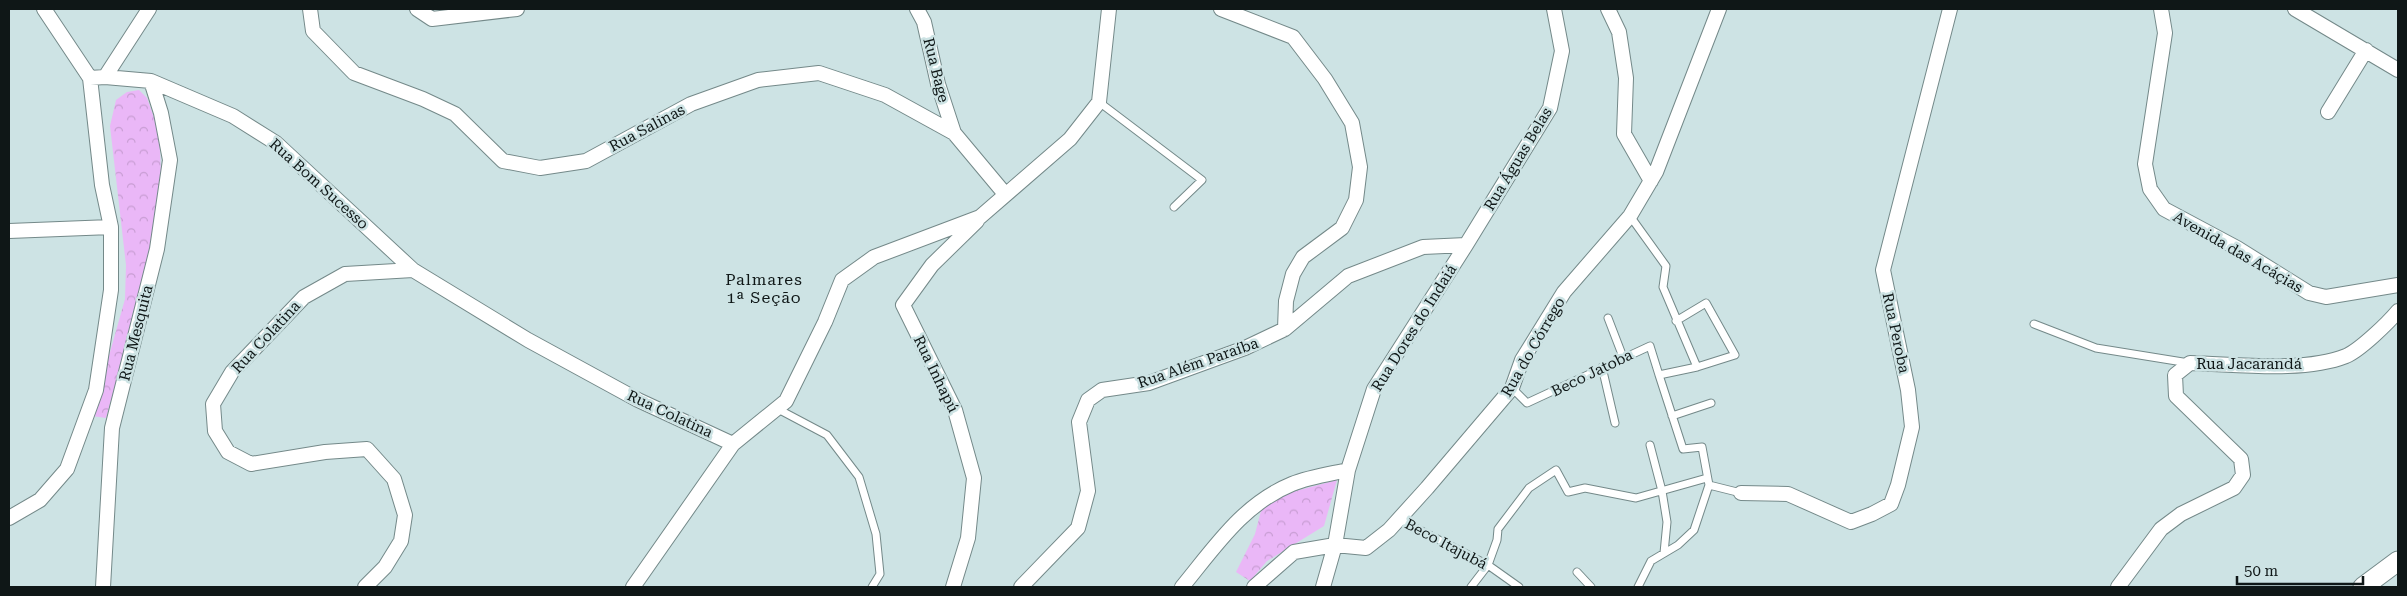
<svg xmlns="http://www.w3.org/2000/svg" width="2407" height="596" font-family="'Roboto Serif',serif">
<style>
.park{fill:url(#park-crowns)}
.lines{fill:none;stroke-linecap:round;stroke-linejoin:round}
.lane-casing{stroke:#748989;stroke-width:9}
.street-casing{stroke:#748989;stroke-width:16}
.secondary-casing{stroke:#748989;stroke-width:21}
.lane{stroke:#fff;stroke-width:7}
.street{stroke:#fff;stroke-width:14}
.secondary{stroke:#fff;stroke-width:19}
.labels{text-anchor:middle;dominant-baseline:central;stroke-width:5;stroke-linejoin:round;paint-order:stroke}
.street-label{font-size:15px;fill:#0f1717;stroke:#cde3e4}
.neighbourhood-label{font-size:16px;letter-spacing:1px;fill:#0f1717;stroke:#cde3e4}
</style>
<defs>
<pattern id="park-crowns" width="20" height="18" patternUnits="userSpaceOnUse" patternTransform="scale(1.25)"><rect width="20" height="18" fill="#eab7f7"/><path d="M2 6a3 3 0 1 1 6 0M12 15a3 3 0 1 1 6 0" fill="none" stroke="#c89dd3"/></pattern>
</defs>
<rect width="100%" height="100%" fill="#cde3e4"/>
<path class="park" d="M139 90 147 98 159 132 162 192 151 258 106 418 92 416 125 299 126 265 110 126 116 100 127 92Z
M1337 480 1324 526 1267 561 1250 581 1236 572 1255 534 1262 507 1292 492Z"/>
<g class="lines">
<defs>
<path id="lane" d="M1099 102 1202 180 1174 207
M1630 216 1666 266 1663 287 1697 367 1659 375 1683 449 1702 447 1709 485 1694 530 1678 545 1651 561 1638 587
M1608 318 1623 357
M1676 321 1706 303 1735 355 1697 367
M2034 324 2096 348 2189 363
M1602 367 1615 423
M1512 388 1527 403 1650 346 1659 375
M776 408 827 435 859 477 876 534 880 574 872 587
M1672 416 1711 403
M1650 445 1662 491 1667 522 1664 553
M1709 485 1741 493
M1398 519 1488 565 1519 587
M1577 572 1591 587
M1471 587 1488 565 1497 540 1498 529 1529 488 1556 470 1568 492 1585 488 1636 498 1707 478"/>
<path id="street" d="M310 9 313 31 354 73 423 99 455 114 503 161 540 168 586 161 691 104 758 80 819 73 885 95 954 133 1005 194
M417 9 432 19 517 9
M917 9 924 22 938 84 954 133
M1221 9 1293 37 1325 79 1352 123 1360 167 1356 200 1342 228 1303 257 1293 274 1286 301 1285 329
M1608 9 1619 32 1626 78 1624 134 1651 181
M2161 9 2165 33 2145 164 2150 189 2164 209 2237 248 2309 293 2326 297 2398 285
M2295 9 2398 70
M105 77 149 9
M90 78 105 77 151 81 233 116 276 143 413 270 528 340 638 400 733 444
M2328 112 2366 50
M9 231 111 227
M1741 493 1788 494 1851 522 1872 514 1891 504 1898 485 1912 427 1908 390 1883 270 1950 9
M9 518 40 500 67 469 96 390 111 290V227L102 185 90 78 44 9
M103 587 112 428 157 249 170 160 161 113 151 81
M365 587 385 567 401 541 405 515 394 479 367 449 325 452 251 464 228 452 215 431 213 404 232 372 304 297 345 274 413 270
M633 587 733 444 786 401 825 322 842 280 874 257 980 217 1070 139 1099 102 1109 9
M953 587 968 538 974 478 955 410 903 305 932 265 977 221
M1021 587 1078 528 1088 491 1079 422 1088 400 1102 390 1149 383 1245 348 1285 329 1348 276 1423 247 1466 245
M1182 587C1215 547 1243 504 1292 484 1309 477 1330 474 1348 470
M1254 587 1294 552 1335 545 1366 548 1389 530 1427 488 1512 388 1522 360 1564 292 1630 216 1656 172 1719 9
M1323 587 1335 545 1348 470 1374 389 1466 245 1550 108 1562 51 1554 9
M2118 587 2161 529 2181 514 2234 488 2243 475 2241 459 2176 396 2175 375 2190 363C2236 364 2303 373 2346 356 2360 350 2388 323 2398 311"/>
<path id="secondary" d="M2363 587 2398 561"/>
</defs>
<use href="#lane" class="lane-casing"/>
<use href="#street" class="street-casing"/>
<use href="#secondary" class="secondary-casing"/>
<use href="#lane" class="lane"/>
<use href="#street" class="street"/>
<use href="#secondary" class="secondary"/>
</g>
<g class="labels">
<g class="street-label">
<text transform="translate(936 70) rotate(76)">Rua Bage</text>
<text transform="translate(647 128) rotate(-28)">Rua Salinas</text>
<text transform="translate(1518 159) rotate(-59)">Rua Águas Belas</text>
<text transform="translate(319 184) rotate(42)">Rua Bom Sucesso</text>
<text transform="translate(2238 252) rotate(30)">Avenida das Acáçias</text>
<text transform="translate(1414 328) rotate(-58)">Rua Dores do Indaiá</text>
<text transform="translate(136 333) rotate(-76)">Rua Mesquita</text>
<text transform="translate(1896 333) rotate(78)">Rua Peroba</text>
<text transform="translate(266 337) rotate(-47)">Rua Colatina</text>
<text transform="translate(1533 347) rotate(-60)">Rua do Córrego</text>
<text transform="translate(1198 363) rotate(-19)">Rua Além Paraíba</text>
<text x="2249" y="364">Rua Jacarandá</text>
<text transform="translate(1592 373) rotate(-26)">Beco Jatoba</text>
<text transform="translate(936 374) rotate(64)">Rua Inhapú</text>
<text transform="translate(670 414) rotate(25)">Rua Colatina</text>
<text transform="translate(1446 544) rotate(28)">Beco Itajubá</text>
</g>
<g class="neighbourhood-label">
<text x="764" y="279">Palmares<tspan x="764" dy="18">1ª Seção</tspan></text>
</g>
</g>
<rect width="2407" height="596" fill="none" stroke="#0f1717" stroke-width="20"/>
<path d="M2237 576v8h126v-8" fill="none" stroke="#0f1717" stroke-width="2.5"/>
<text x="2244" y="576" font-size="15" fill="#0f1717" stroke="#cde3e4" stroke-width="4" paint-order="stroke">50 m</text>
</svg>
